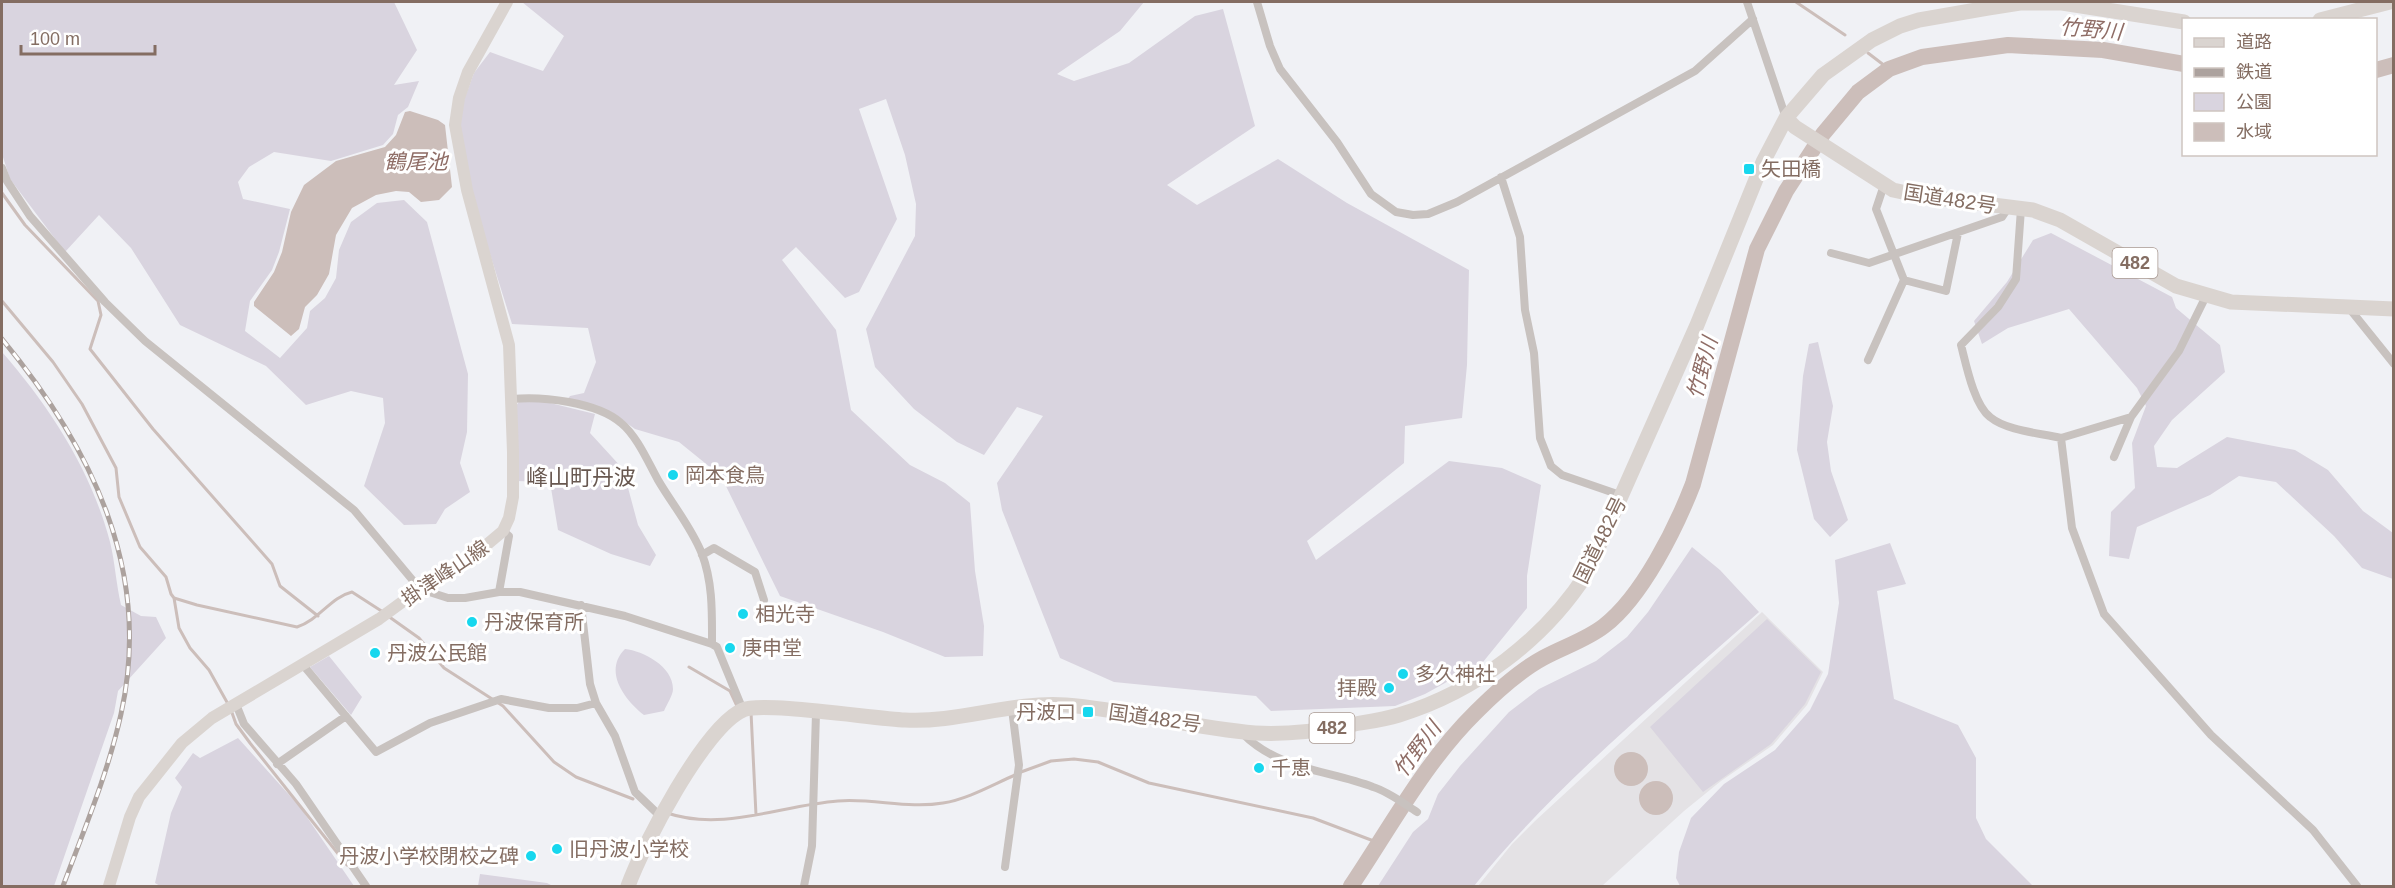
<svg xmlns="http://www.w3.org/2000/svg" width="2395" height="888" font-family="Helvetica,'Noto Sans JP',sans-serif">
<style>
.built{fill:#e4e2e5}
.green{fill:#d9d4df}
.water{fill:#ccbeba}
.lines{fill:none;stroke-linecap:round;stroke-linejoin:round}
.stream{stroke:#ccbeba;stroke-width:3}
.river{stroke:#ccbeba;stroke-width:16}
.street{stroke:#c8c2bf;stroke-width:8}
.secondary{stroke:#dad4d0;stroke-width:12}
.highway{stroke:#dad4d0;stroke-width:15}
.rail-casing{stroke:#aca29e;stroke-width:5}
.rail{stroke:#fff;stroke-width:3;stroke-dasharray:9;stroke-linecap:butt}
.poi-dot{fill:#17d7ee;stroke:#fff;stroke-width:2}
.labels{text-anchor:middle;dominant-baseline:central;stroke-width:6;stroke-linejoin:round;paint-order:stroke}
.shield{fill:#fff;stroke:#a99991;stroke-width:1.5}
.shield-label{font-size:18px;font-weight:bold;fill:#846d62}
.poi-label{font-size:20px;fill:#846d62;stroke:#fff;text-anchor:start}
.street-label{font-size:20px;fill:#846d62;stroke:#fff}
.water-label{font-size:21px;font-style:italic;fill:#8f6d66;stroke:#fff}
.quarter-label{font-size:22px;fill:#685850;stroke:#fff}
</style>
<rect width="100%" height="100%" fill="#f0f1f5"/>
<path class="built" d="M1762 612 1823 672 1807 705 1773 745 1721 781 1684 811 1602 886H1478L1512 844 1535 821Z"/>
<path class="green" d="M2 2H394L417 50 394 85 419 81 408 107 398 115 393 134 383 145 331 161 274 152 249 167 238 182 243 199 290 209 279 252 272 270 250 301 245 331 280 358 307 328 310 311 325 298 336 278 339 250 351 222 377 203 404 200 427 222 468 374 467 432 460 463 470 492 445 509 436 524 404 525 364 486 385 423 383 398 351 391 306 405 266 366 180 325 131 248 99 215 65 252 10 179 2 154Z
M522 2H1144L1120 31 1057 74 1074 81 1129 63 1195 16 1223 9 1255 126 1167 185 1197 205 1278 159 1347 203 1469 270 1467 365 1462 418 1405 426 1404 463 1307 541 1316 560 1449 461 1502 468 1541 485 1527 576V608L1483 662 1425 694 1395 706 1271 711 1256 696 1114 682 1060 658 1002 510 997 483 1043 416 1017 407 984 455 957 442 914 409 875 367 866 329 915 236 916 204 905 155 886 99 859 109 897 219 859 292 845 298 796 247 782 260 836 330 851 410 910 465 945 483 970 503 975 571 984 626 983 656 945 657 883 632 780 596 721 476 679 442 635 429 611 412 567 400 570 396 584 393 596 362 588 328 512 324 473 200 460 127 464 100 474 73 490 52 543 71 564 36Z
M2051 233 2172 297 2176 308 2220 345 2225 372 2172 420 2154 446 2157 467 2177 468 2227 437 2295 450 2328 470 2363 511 2393 533V579L2362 568 2334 536 2276 482 2239 476 2210 495 2137 527 2129 559 2109 556 2111 512 2135 488 2132 443 2146 406 2137 388 2069 309 2008 328 1982 344 1974 321 2007 282 2033 240Z
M1818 342 1833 406 1827 442 1831 471 1848 520 1830 537 1814 519 1797 450 1803 376 1809 344Z
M2 352C50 407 91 470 110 542 115 562 116 584 121 605L141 616 156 617 166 638 118 691 114 713 54 886H2Z
M534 399 595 414 590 433 623 469 638 525 656 555 650 566 611 554 558 530 550 482 516 481 515 407 519 402Z
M1890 543 1906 584 1877 591 1894 699 1958 725 1976 758V818L1986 839 2033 886H1680L1676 878 1679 852 1691 818 1724 784 1775 750 1810 710 1828 674 1839 603 1835 560Z
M1692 547 1720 570 1759 612C1661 699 1556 784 1474 886H1378L1413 832 1428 819 1438 794 1460 766 1509 712 1539 689 1596 661 1627 637 1648 612Z
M1767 619 1821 672 1805 704 1771 744 1703 792 1650 727Z
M625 649C643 651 673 666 673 689 673 695 667 704 664 711L644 715C624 699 603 671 625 649Z
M329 656 362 697 351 715 310 667Z
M238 738 300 807 354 886H160L155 883 171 813 182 787 175 778 193 753 200 758Z
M480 874 547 883 553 886H478Z"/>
<path class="water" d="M410 111 438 120 445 125 452 187 439 200 421 202 409 192 396 191 376 195 352 208 336 235 329 274 317 295 305 307 299 329 291 336 254 306V302L274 272 282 252 291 212 304 185 336 161 385 147 396 135 405 112Z
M1614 769a17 17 0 1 1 34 0a17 17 0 1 1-34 0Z
M1639 798a17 17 0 1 1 34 0a17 17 0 1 1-34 0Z"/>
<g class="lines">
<path class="stream" d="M1796 2 1845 35
M1868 53 1889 69
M2 193 25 225 98 301 101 315 90 349 153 429 272 564 280 586 318 616
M2 301 53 362 82 404 116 468 119 497 140 547 166 577 171 594 174 598 179 628 190 648 209 670 228 704
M174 598 197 605 297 627C319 620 331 597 352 592L383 612
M388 616 419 638 444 668 503 706 554 762 576 777 633 799
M689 667 730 691 737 706
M231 710 236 724 250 743 347 865
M751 712 756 815
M1021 772 1051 761 1074 759 1098 762 1149 783 1313 818 1379 843
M667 813C723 832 782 805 838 801 873 798 908 809 943 803 968 799 992 785 1015 775"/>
<path class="river" d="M2376 70 2394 65
M1351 886C1390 828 1425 762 1476 712 1495 693 1519 671 1543 658 1563 647 1586 640 1604 626 1642 597 1676 528 1693 484L1757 249 1786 191 1823 134 1858 92 1889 69 1922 57 2008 45 2103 50 2184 64"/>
<path class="street" d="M1257 2 1270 46 1280 69 1337 142 1371 194 1396 212 1413 215 1428 214 1457 202 1695 71 1753 19
M1747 2 1786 118
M2 168 7 181 30 216 105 302 145 341 354 510 420 589 448 598H465L499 592H520L625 616 712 644 717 647 743 710
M1501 177 1520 237 1525 310 1534 353 1540 438 1551 466 1562 475 1623 496
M2021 209 2016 279 1998 307 1961 345C1966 364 1974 405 1990 417 2007 431 2040 433 2061 438L2072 528 2104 614 2211 735 2313 830 2357 886
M1831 253 1869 263 2002 217 2008 208
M1904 280 1946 291 1958 233
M2349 308 2394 364
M1868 360 1904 280 1876 209 1884 185
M512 399C542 396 597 402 621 423 637 436 648 462 658 480 672 504 692 528 702 554 713 583 712 614 712 644
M2061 438 2131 417 2179 351 2206 296
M2114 457 2131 417
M702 555 714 548 755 572 764 600
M499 592 509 536 503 531
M581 605 590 684 596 703 615 736 635 792 660 816
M303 665 376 752 430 723 501 699 549 708H577L596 703
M236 704 244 724 296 784 366 886
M1242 733C1278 770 1328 770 1373 787 1389 792 1403 803 1417 812
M277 764 346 716
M1005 867 1019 765 1012 709
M804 886 812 846 816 713"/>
<path class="secondary" d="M109 886 130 817 139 797 182 743 212 718 379 619 420 589 471 558 503 531 509 518 513 497V452L509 345 467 190 455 125 459 98 468 72 507 2"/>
<path class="highway" d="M2320 20 2390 2
M1786 118 1795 127 1893 190 1921 196 2033 210 2060 220 2176 286 2231 302 2394 309
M628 886C642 847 705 726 743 710 762 701 876 719 905 720 959 723 1012 701 1066 705 1129 710 1192 728 1255 733 1287 735 1318 731 1349 725 1366 722 1383 720 1399 715 1475 692 1545 639 1587 573L1697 325 1763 162 1786 118 1823 75 1872 40 1900 26 1919 20 1988 8 2020 3H2062L2184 22"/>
<defs>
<path id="rail" d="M2 339C91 447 153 570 121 714 108 773 84 830 63 886"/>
</defs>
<use href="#rail" class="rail-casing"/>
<use href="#rail" class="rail"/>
</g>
<g class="poi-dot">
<rect x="1743" y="163" width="12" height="12" rx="3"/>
<circle cx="673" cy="475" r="6"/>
<circle cx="743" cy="614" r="6"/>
<circle cx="472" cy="622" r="6"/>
<circle cx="730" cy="648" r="6"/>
<circle cx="375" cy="653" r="6"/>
<circle cx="1403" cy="674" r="6"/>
<circle cx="1389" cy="688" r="6"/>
<rect x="1082" y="706" width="12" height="12" rx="3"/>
<circle cx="1259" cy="768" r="6"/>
<circle cx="557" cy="849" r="6"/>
<circle cx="531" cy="856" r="6"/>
</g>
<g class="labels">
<g class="shield">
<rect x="2112.5" y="248" width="45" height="30" rx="4.5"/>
<rect x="1309.5" y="713" width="45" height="30" rx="4.5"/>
</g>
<g class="shield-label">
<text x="2135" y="263">482</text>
<text x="1332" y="728">482</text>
</g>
<g class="poi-label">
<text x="1761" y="169">矢田橋</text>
<text x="685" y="475">岡本食鳥</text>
<text x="755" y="614">相光寺</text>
<text x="484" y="622">丹波保育所</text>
<text x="742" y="648">庚申堂</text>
<text x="387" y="653">丹波公民館</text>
<text x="1415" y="674">多久神社</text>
<text x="1377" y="688" text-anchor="end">拝殿</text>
<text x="1076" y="712" text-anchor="end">丹波口</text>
<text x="1271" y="768">千恵</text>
<text x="569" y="849">旧丹波小学校</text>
<text x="519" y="856" text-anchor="end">丹波小学校閉校之碑</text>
</g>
<g class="street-label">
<text transform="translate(1950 199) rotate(9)">国道482号</text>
<text transform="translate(1600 540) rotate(-64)">国道482号</text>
<text transform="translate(445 573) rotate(-34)">掛津峰山線</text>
<text transform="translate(1155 718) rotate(8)">国道482号</text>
</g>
<g class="water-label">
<text transform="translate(2091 29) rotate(5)">竹野川</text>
<text x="416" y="161">鶴尾池</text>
<text transform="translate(1702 368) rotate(-75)">竹野川</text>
<text transform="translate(1417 749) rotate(-53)">竹野川</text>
</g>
<g class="quarter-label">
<text x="581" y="477">峰山町丹波</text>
</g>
</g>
<rect width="2395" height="888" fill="none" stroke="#846d62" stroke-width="6"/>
<rect x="2182" y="18" width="195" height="138" fill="#ffffff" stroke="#cec5c0" stroke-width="1.5"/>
<rect x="2194" y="38" width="30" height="9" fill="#dad4d0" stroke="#cec5c0" stroke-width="1.5"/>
<text x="2236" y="48" font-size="18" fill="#846d62">道路</text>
<rect x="2194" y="68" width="30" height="9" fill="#aca29e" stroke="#cec5c0" stroke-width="1.5"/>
<text x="2236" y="78" font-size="18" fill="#846d62">鉄道</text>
<rect x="2194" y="93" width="30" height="18" fill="#d9d4df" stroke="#cec5c0" stroke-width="1.5"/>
<text x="2236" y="108" font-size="18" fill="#846d62">公園</text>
<rect x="2194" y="123" width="30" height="18" fill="#ccbeba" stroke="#cec5c0" stroke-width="1.5"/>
<text x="2236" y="138" font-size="18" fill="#846d62">水域</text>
<path d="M21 45v9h134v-9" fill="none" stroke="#846d62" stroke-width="3"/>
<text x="30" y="45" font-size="18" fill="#846d62" stroke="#ffffff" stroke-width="4.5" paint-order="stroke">100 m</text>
</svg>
